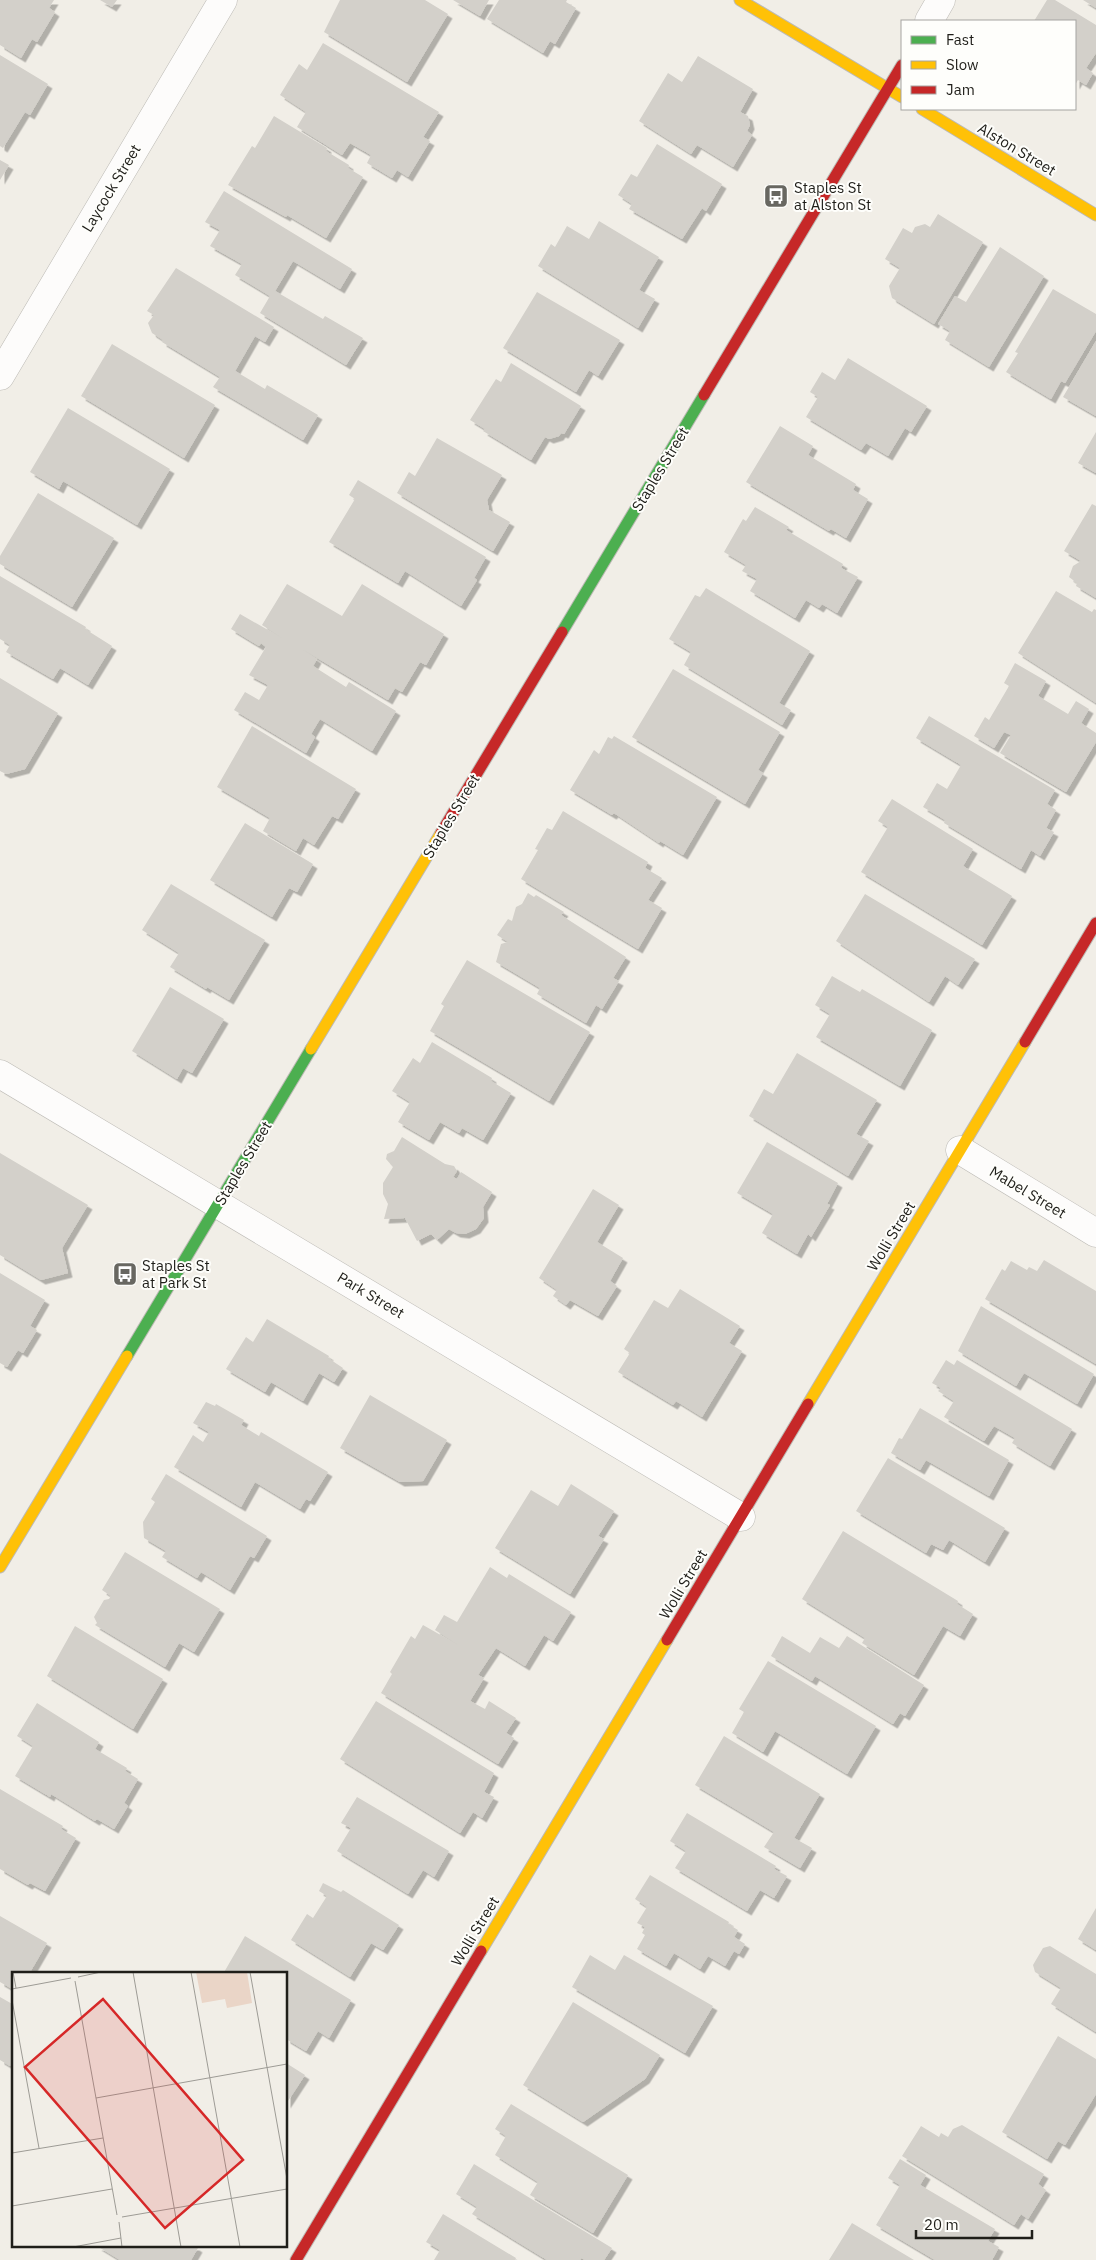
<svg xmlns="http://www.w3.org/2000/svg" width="1096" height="2260" font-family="'IBM Plex Sans',sans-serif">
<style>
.building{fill:#d3d0ca;filter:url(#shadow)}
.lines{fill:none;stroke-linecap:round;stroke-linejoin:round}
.street-casing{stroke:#bcbab5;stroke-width:29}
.fast-casing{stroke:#bcbab5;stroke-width:13}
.slow-casing{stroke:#bcbab5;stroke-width:13}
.jam-casing{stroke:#bcbab5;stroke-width:13}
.street{stroke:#fdfcfb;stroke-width:28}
.fast{stroke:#4caf50;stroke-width:11}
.slow{stroke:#ffc107;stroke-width:11}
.jam{stroke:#c62828;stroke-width:11}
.labels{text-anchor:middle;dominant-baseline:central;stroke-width:4;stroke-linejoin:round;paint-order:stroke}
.street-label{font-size:15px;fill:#1f1e19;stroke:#fefefb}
.poi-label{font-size:15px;fill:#1f1e19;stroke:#fefefb;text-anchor:start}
.inset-road{fill:none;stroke:#9d9b95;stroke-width:1}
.view{fill:#d62828;fill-opacity:0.15;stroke:#d62828;stroke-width:2.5}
.inset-edge{fill:none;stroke:#1f1e19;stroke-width:2.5}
</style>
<defs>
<filter id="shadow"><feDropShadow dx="4.5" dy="4.5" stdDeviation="0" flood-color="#0004"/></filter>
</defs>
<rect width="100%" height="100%" fill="#f1eee7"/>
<path class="building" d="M0 0H54L49 8 55 12 37 42 32 39 21 58 0 45Z
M100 0H117L112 7Z
M340 0H425L448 14 407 82 324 32Z
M453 0H489L480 16Z
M499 0H567L566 2 576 8 555 44 550 41 543 53 487 19Z
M1047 0H1055L1096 25V53L1086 68 1093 73 1086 85 1078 80 1075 85V21H1034Z
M1083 0H1096V8Z
M323 43 439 112 423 137 430 141 408 177 397 170 392 178 367 163 371 155 350 143 342 155 297 127 306 112 280 95 299 64 307 70Z
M0 55 48 84 30 115 25 112 3 148 0 146Z
M698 56 753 89 740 112 748 116 750 125 747 131 752 135 733 167 697 145 691 154 639 121 668 73 682 82Z
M274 116 327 148 326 151 349 165 348 168 363 177 326 238 287 215 286 217 228 185 252 146 255 148Z
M657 144 722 184 706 211 702 208 682 239 629 209 632 204 618 195 631 174 637 177Z
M0 160 9 165 0 180Z
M224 191 352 269 340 289 293 261 275 291 323 319 325 316 363 338 346 365 260 313 270 296 235 275 242 264 210 246 220 230 205 222Z
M938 214 983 242 934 324 892 298 889 286 900 268 885 259 903 228 912 233 915 227 925 224 930 227Z
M599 221 659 257 639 290 655 299 638 328 538 266 551 244 555 247 567 226 589 239Z
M1000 247 1044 276 989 367 945 340 950 331 938 324 955 296 966 302Z
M176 268 274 327 265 342 255 336 235 371 265 389 267 385 318 415 303 440 213 387 220 377 162 342 163 340 152 333 148 323 154 315 147 311Z
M1053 289 1096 314V331L1065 383 1061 381 1051 399 1006 372 1018 353 1015 352Z
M537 292 620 340 598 376 589 370 576 392 503 348Z
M1096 341V416L1063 397Z
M112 344 215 405 184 458 81 396Z
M848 358 927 406 911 432 905 428 888 456 866 443 861 450 806 417 818 397 810 392 822 372 835 380Z
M511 363 581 406 564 434 561 433 559 436 549 439 545 437 531 460 483 431 485 429 470 420 496 379 501 382Z
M68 408 170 469 137 525 63 481 59 489 30 472Z
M780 426 813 446 808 455 856 484 853 490 868 499 846 538 831 529 829 531 746 482Z
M1096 432V473L1078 463Z
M437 438 502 475 487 500 489 510 510 522 493 551 397 493 409 472 415 476Z
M358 480 486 557 474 578 477 580 461 606 405 571 398 583 329 542 355 499 349 495Z
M38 493 114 538 72 607 0 564V556Z
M1092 504 1096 506V598L1076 586 1077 583 1069 577 1073 566 1081 561 1064 551Z
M755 507 789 527 786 530 843 564 841 568 858 577 837 613 822 604 819 608 806 600 795 618 750 591 757 579 742 571 746 565 724 552 743 519 746 521Z
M0 576 86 627 85 629 112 646 88 685 60 668 53 679 6 652 10 645 0 639Z
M287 584 342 616 362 584 444 634 426 665 420 662 402 692 395 688 388 700 302 649 317 659 313 666 346 687 349 682 396 711 372 751 320 719 311 734 315 737 306 753 234 710 245 692 259 700 268 685 249 675 266 647 261 643 259 646 231 629 240 614 282 638 262 625Z
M706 588 810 651 779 703 791 710 782 725 684 665 691 652 669 639 695 595 700 597Z
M1056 591 1092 612 1094 609 1096 610V703L1018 653Z
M1015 663 1046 681 1038 696 1068 714 1076 701 1089 709 1081 723 1096 733V742L1066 792 1000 753 1011 735 1004 732 994 748 974 736 985 717 989 720 1009 686 1004 683Z
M673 669 780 732 758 770 763 773 745 804 632 737Z
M0 678 58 713 25 769 6 774 0 771Z
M929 716 1055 790 1047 804 1056 810 1046 828 1054 832 1040 856 1031 850 1021 869 944 823 945 820 923 807 937 783 947 789 961 765 916 738Z
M252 726 356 789 338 819 332 816 314 845 303 838 296 851 263 831 270 818 217 787Z
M614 736 717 797 683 855 660 841 659 843 614 813 612 815 570 790 594 750 599 754 608 737 612 739Z
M892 799 973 849 963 866 1012 896 982 945 861 872 888 827 878 821Z
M563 811 648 862 645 868 662 878 648 900 662 908 638 949 521 879 538 850 535 849 547 828 552 830Z
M245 823 313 864 297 892 289 888 272 917 210 880Z
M171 884 265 940 229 1000 207 987 206 989 170 967 179 953 142 930Z
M528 893 534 897 536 895 564 912 561 915 626 957 613 978 619 981 602 1009 596 1005 586 1023 537 994 540 988 496 962 501 944 508 942 497 935 508 919 512 921 516 907 522 904Z
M865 894 975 959 958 985 945 976 929 1002 836 941Z
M467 960 590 1032 549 1101 430 1031 444 1006 441 1004Z
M832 976 860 992 862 989 932 1030 900 1086 816 1037 830 1014 815 1005Z
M170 987 224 1019 192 1073 183 1068 177 1079 132 1051Z
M432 1042 492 1078 491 1081 511 1093 483 1140 462 1128 459 1133 440 1122 429 1140 398 1122 410 1102 392 1091 413 1058 420 1063Z
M797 1053 877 1100 856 1134 869 1141 848 1176 749 1116 764 1089 773 1094Z
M402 1137 445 1164 454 1166 457 1171 453 1177 457 1179 461 1172 492 1192 483 1207 484 1218 476 1229 465 1234 456 1233 449 1229 437 1240 431 1234 417 1241 405 1218 384 1219 388 1204 383 1194V1183L393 1167 386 1159 387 1154 394 1151Z
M767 1142 838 1183 827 1204 830 1205 811 1237 808 1234 797 1254 762 1233 773 1214 737 1193Z
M0 1153 88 1205 62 1248 68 1273 41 1280 0 1255Z
M593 1189 619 1205 597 1242 623 1258 610 1281 617 1286 598 1316 570 1300 566 1305 553 1296 557 1290 539 1278Z
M1044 1260 1096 1291V1364L985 1299 1002 1269 1005 1271 1011 1261 1027 1270 1029 1267 1037 1271Z
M0 1273 45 1300 30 1326 37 1330 23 1353 18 1350 7 1367 0 1363Z
M680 1289 740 1326 729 1343 742 1351 702 1417 676 1401 673 1405 618 1372 630 1353 624 1349 654 1300 668 1308Z
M981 1306 1094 1374 1077 1404 1024 1373 1016 1386 958 1351Z
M267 1319 329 1356 328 1358 343 1368 334 1382 319 1373 303 1401 271 1382 265 1392 226 1369 246 1337 253 1342Z
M946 1360 954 1365 957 1360 1072 1429 1050 1466 1012 1443 1015 1438 994 1426 984 1441 944 1417 954 1401 938 1391 941 1388 932 1383Z
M370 1395 447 1440 423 1481 400 1482 340 1448Z
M206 1402 215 1406 216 1404 244 1420 241 1425 259 1436 261 1432 328 1472 310 1501 306 1499 300 1509 255 1482 241 1507 174 1467 193 1435 203 1442 209 1432 193 1423Z
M920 1408 1009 1460 989 1496 926 1460 920 1470 891 1453 899 1438 902 1439Z
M888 1458 1005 1528 985 1562 949 1540 943 1550 931 1544 926 1553 856 1511Z
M166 1474 267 1536 254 1558 250 1556 230 1590 201 1572 197 1578 162 1557 166 1551 144 1538 143 1522 155 1502 151 1499Z
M571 1484 614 1511 598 1536 604 1539 570 1594 495 1548 531 1490 558 1506Z
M843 1531 958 1601 957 1604 973 1614 960 1636 943 1626 914 1675 862 1643 865 1638 802 1599Z
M125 1552 220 1609 194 1652 179 1643 165 1667 95 1625 97 1623 94 1617 104 1600 109 1599 111 1596 102 1590Z
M490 1567 507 1578 509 1574 571 1612 553 1641 544 1635 525 1666 496 1648 478 1675 484 1678 470 1701 485 1709 489 1701 516 1718 506 1733 514 1738 498 1764 381 1693 392 1674 390 1672 411 1636 415 1639 423 1625 458 1645 435 1630 444 1615 457 1622Z
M75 1626 163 1679 133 1729 47 1676Z
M782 1636 810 1653 820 1637 839 1648 847 1636 924 1685 905 1716 900 1713 893 1724 815 1676 812 1681 771 1656Z
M768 1661 876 1726 847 1774 775 1731 763 1752 732 1733 744 1712 739 1709Z
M376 1701 494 1773 484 1792 494 1797 482 1818 473 1812 460 1833 340 1759Z
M37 1703 99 1742 95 1749 127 1768 125 1771 138 1779 124 1803 128 1806 114 1829 97 1819 95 1821 51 1794 50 1797 15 1776 33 1746 17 1736Z
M724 1736 820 1794 794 1838 812 1848 800 1868 764 1847 774 1832 695 1785Z
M0 1789 63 1826 61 1829 76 1838 45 1891 30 1883 28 1885 0 1869Z
M357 1797 449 1851 434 1877 423 1870 408 1894 337 1851 351 1828 341 1823Z
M687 1813 776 1866 774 1869 787 1876 774 1898 760 1890 747 1911 675 1868 686 1851 670 1841Z
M650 1875 729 1922 728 1924 738 1930 734 1937 745 1944 739 1954 734 1951 725 1966 708 1956 700 1969 674 1953 666 1966 637 1949 645 1935 642 1933 645 1927 637 1923 647 1907 635 1899Z
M323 1883 341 1892 343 1890 399 1925 383 1950 371 1943 350 1977 291 1940 307 1914 313 1918 327 1896 319 1891Z
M1096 1908V1950L1078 1939Z
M0 1916 47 1943 29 1974H14V1990L0 1982Z
M245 1936 351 2000 329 2038 318 2031 306 2051 286 2039V1974H223Z
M1050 1946 1096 1974V2032L1051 2004 1061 1988 1035 1972 1033 1965 1043 1948Z
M590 1955 615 1970 624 1955 713 2006 685 2053 572 1987Z
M0 1997 14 2005V2060L10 2066 0 2060Z
M573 2002 660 2055 645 2079 583 2122 523 2085Z
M1058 2036 1096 2059V2094L1065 2145 1058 2141 1047 2159 1002 2132Z
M286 2063 305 2075 286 2104Z
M511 2104 628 2175 593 2233 530 2195 538 2182 495 2155 506 2136 495 2129Z
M962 2125 1044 2174 1038 2184 1046 2190 1028 2219 1021 2214 1014 2225 902 2156 921 2126 939 2137 941 2133 948 2137 953 2129Z
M900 2159 926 2175 920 2185 995 2229 988 2241 999 2247 992 2260H935L876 2225 900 2185 888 2178Z
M474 2164 612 2248 604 2260H585L581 2258 580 2260H547L472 2214 477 2207 456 2194Z
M443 2214 516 2258 515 2260H434L440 2250 426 2242Z
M852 2223 914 2260H829Z
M97 2246H195L198 2248 191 2260H120Z"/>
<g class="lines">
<defs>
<path id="street" d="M929 21 941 0
M0 376 223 0
M0 1074 741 1517
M960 1150 1096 1233"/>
<path id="fast" d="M562 632 704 395
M127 1356 311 1049"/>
<path id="slow" d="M740 0 902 97
M922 109 1096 215
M311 1049 441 833
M808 1404 1025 1042
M0 1567 127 1356
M481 1951 667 1640"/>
<path id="jam" d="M704 395 902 65
M441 833 562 632
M1025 1042 1096 923
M667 1640 808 1404
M296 2260 481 1951"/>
</defs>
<use href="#street" class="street-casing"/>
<use href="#fast" class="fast-casing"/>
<use href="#slow" class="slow-casing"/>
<use href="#jam" class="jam-casing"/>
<use href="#street" class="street"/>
<use href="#fast" class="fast"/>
<use href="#slow" class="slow"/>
<use href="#jam" class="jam"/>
</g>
<defs>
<symbol id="bus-square" viewBox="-11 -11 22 22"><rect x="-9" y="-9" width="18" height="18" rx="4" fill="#686761" stroke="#fefefb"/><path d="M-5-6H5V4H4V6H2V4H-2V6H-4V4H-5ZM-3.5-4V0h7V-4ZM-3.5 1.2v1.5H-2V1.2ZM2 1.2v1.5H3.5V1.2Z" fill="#fff"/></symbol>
</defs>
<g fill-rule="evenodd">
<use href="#bus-square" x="762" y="182" width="28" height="28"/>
<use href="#bus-square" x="111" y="1260" width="28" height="28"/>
</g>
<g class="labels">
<g class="street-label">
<text transform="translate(1017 149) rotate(31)">Alston Street</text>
<text transform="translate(111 188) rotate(-59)">Laycock Street</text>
<text transform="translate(660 469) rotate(-59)">Staples Street</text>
<text transform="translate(451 816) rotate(-59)">Staples Street</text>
<text transform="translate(243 1163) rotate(-59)">Staples Street</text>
<text transform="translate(1028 1192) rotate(31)">Mabel Street</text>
<text transform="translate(891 1236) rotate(-59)">Wolli Street</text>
<text transform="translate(371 1295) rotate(31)">Park Street</text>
<text transform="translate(683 1584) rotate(-59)">Wolli Street</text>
<text transform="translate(475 1931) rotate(-59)">Wolli Street</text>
</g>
<g class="poi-label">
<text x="794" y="187">Staples St<tspan x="794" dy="17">at Alston St</tspan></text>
<text x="142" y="1265">Staples St<tspan x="142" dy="17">at Park St</tspan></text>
</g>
</g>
<g transform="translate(12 1972)">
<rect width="275" height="275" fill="#f1eee7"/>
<path d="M235 0 240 31 215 36 213 27 190 31 184 0Z" fill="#ead5c7"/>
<path class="inset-road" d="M1 0 4 16M121 0 169 275M179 0 228 275M238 0 275 207M66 5 89 0M63 9 105 243M0 17 59 6M0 28 27 176M84 126 275 92M0 181 91 166M0 234 100 217M110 245 275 217M107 250 110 275M61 275 109 266"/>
<path class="view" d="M91 27 231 188 153 256 13 95Z"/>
<rect width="275" height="275" class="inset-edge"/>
</g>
<rect x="901" y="20" width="175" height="90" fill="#fefefb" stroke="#a5a4a1"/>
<rect x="911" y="36" width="25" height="8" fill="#4caf50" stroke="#a5a4a1"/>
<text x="946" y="45" font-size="15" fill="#1f1e19">Fast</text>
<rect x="911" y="61" width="25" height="8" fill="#ffc107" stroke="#a5a4a1"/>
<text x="946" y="70" font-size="15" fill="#1f1e19">Slow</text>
<rect x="911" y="86" width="25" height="8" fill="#c62828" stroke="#a5a4a1"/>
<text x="946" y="95" font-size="15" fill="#1f1e19">Jam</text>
<path d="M916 2230v8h116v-8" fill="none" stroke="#1f1e19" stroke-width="2.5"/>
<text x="924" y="2230" font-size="15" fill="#1f1e19" stroke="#fefefb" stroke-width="4" paint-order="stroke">20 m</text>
</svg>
